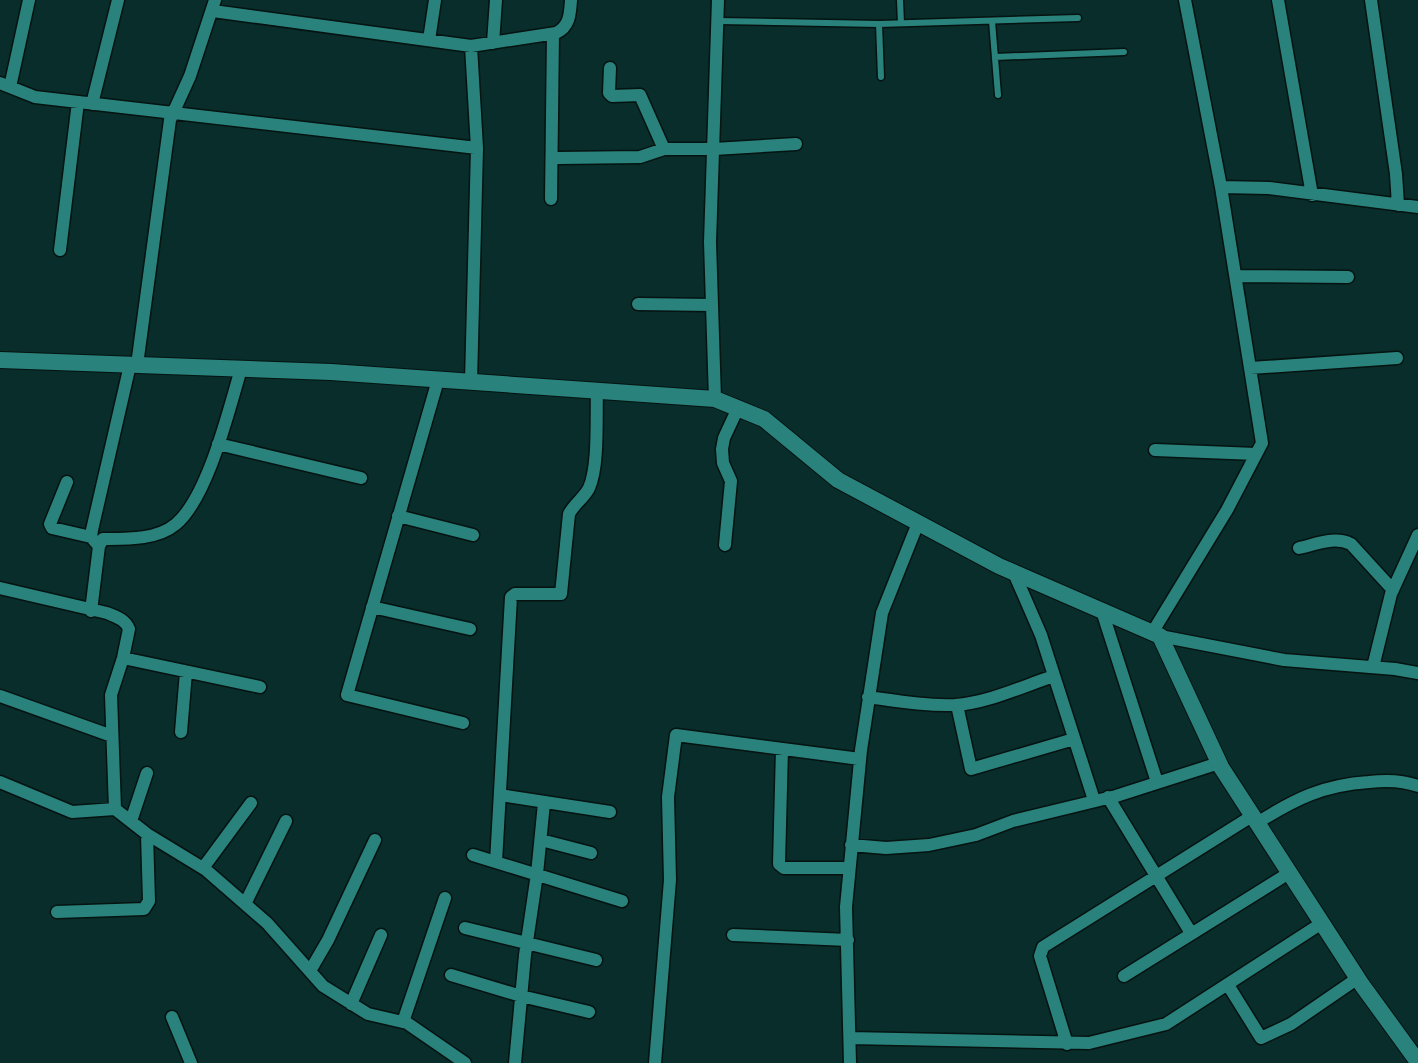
<svg xmlns="http://www.w3.org/2000/svg" width="1418" height="1063" font-family="Rubik,sans-serif">
<style>
.lines{fill:none;stroke-linecap:round;stroke-linejoin:round}
.service-casing{stroke:#051311;stroke-width:9}
.minor-casing{stroke:#051311;stroke-width:15}
.tertiary-casing{stroke:#051311;stroke-width:18}
.service{stroke:#2a827c;stroke-width:6}
.minor{stroke:#2a827c;stroke-width:12}
.tertiary{stroke:#2a827c;stroke-width:16}
</style>
<rect width="100%" height="100%" fill="#082d2b"/>
<g class="lines">
<defs>
<path id="service" d="M900 0 901 23
M718 21 879 24 1078 18
M992 21 998 95
M879 24 881 77
M995 57 1124 52"/>
<path id="minor" d="M1278 0 1312 195
M1371 0 1396 174 1398 205
M213 11 471 46 556 33C570 26 570 14 571 0
M429 40 435 0
M493 43 496 0
M471 46 477 148 471 382
M610 68 609 93 612 96 640 95 664 149
M0 83 35 97 477 148
M10 87 29 0
M92 104 118 0
M558 158 640 157 664 149H714L796 144
M1221 187 1269 188 1418 207
M551 199 553 34
M60 250 78 102
M1236 276 1348 277
M638 304 712 305
M137 365 170 120 190 76 215 0
M1250 368 1397 358
M438 380 347 695 463 723
M715 399 710 242 718 0
M218 444 361 478
M1155 450 1256 454
M67 482 50 524 52 528 91 537
M398 516 473 535
M725 545 731 481 723 463 722 449 724 438 738 408
M99 546 91 537 92 530 130 365
M1299 548C1317 544 1335 536 1351 544L1393 590
M1014 573 1041 635 1094 800
M0 588 107 613C116 617 125 619 129 629L123 658 111 695 115 809
M372 607 470 629
M91 611 99 546 103 539C127 539 157 540 176 524 208 497 229 409 241 369
M1102 611 1157 782
M1152 633 1227 510 1262 443 1221 187 1185 0
M1160 636 1284 660 1395 669 1418 673
M123 658 260 687
M1373 667 1391 594 1418 535
M0 696 112 736
M868 697C897 701 926 706 955 705 988 703 1023 686 1054 676
M957 705 971 769 1074 739
M181 732 186 672
M782 749 779 864 784 868H849
M0 782 72 812 115 809 147 834 206 870 267 923 323 986 368 1014 407 1023 465 1063
M500 795 610 812
M1108 797 1191 933
M131 821 147 773
M1257 823C1295 799 1323 785 1369 782 1386 780 1402 780 1418 786
M541 840 591 853
M851 845 886 848 929 845 976 835 1013 821 1116 796 1219 763
M473 855 622 901
M496 862 511 597 515 594H561L569 514C574 504 584 498 589 488 599 466 596 417 597 391
M203 868 251 803
M245 904 286 821
M57 912 144 909 149 901 147 834
M465 928 596 960
M733 935 848 940
M310 971 328 940 375 840
M451 975 521 996 589 1012
M1124 976 1289 873
M1228 985 1261 1038 1291 1024 1358 978
M351 1004 381 935
M172 1017 191 1063
M403 1022 445 898
M850 1038 1089 1043 1166 1024 1322 923
M1067 1044 1040 956 1043 947 1252 816
M515 1063 525 955 537 874 544 803
M655 1063 670 880 668 797 676 735 860 759
M850 1063 846 907 861 750 882 613 918 523"/>
<path id="tertiary" d="M0 360 331 372 715 399 764 419 838 480 999 566 1160 636 1221 767 1362 985 1418 1062"/>
</defs>
<use href="#service" class="service-casing"/>
<use href="#minor" class="minor-casing"/>
<use href="#tertiary" class="tertiary-casing"/>
<use href="#service" class="service"/>
<use href="#minor" class="minor"/>
<use href="#tertiary" class="tertiary"/>
</g>
</svg>
